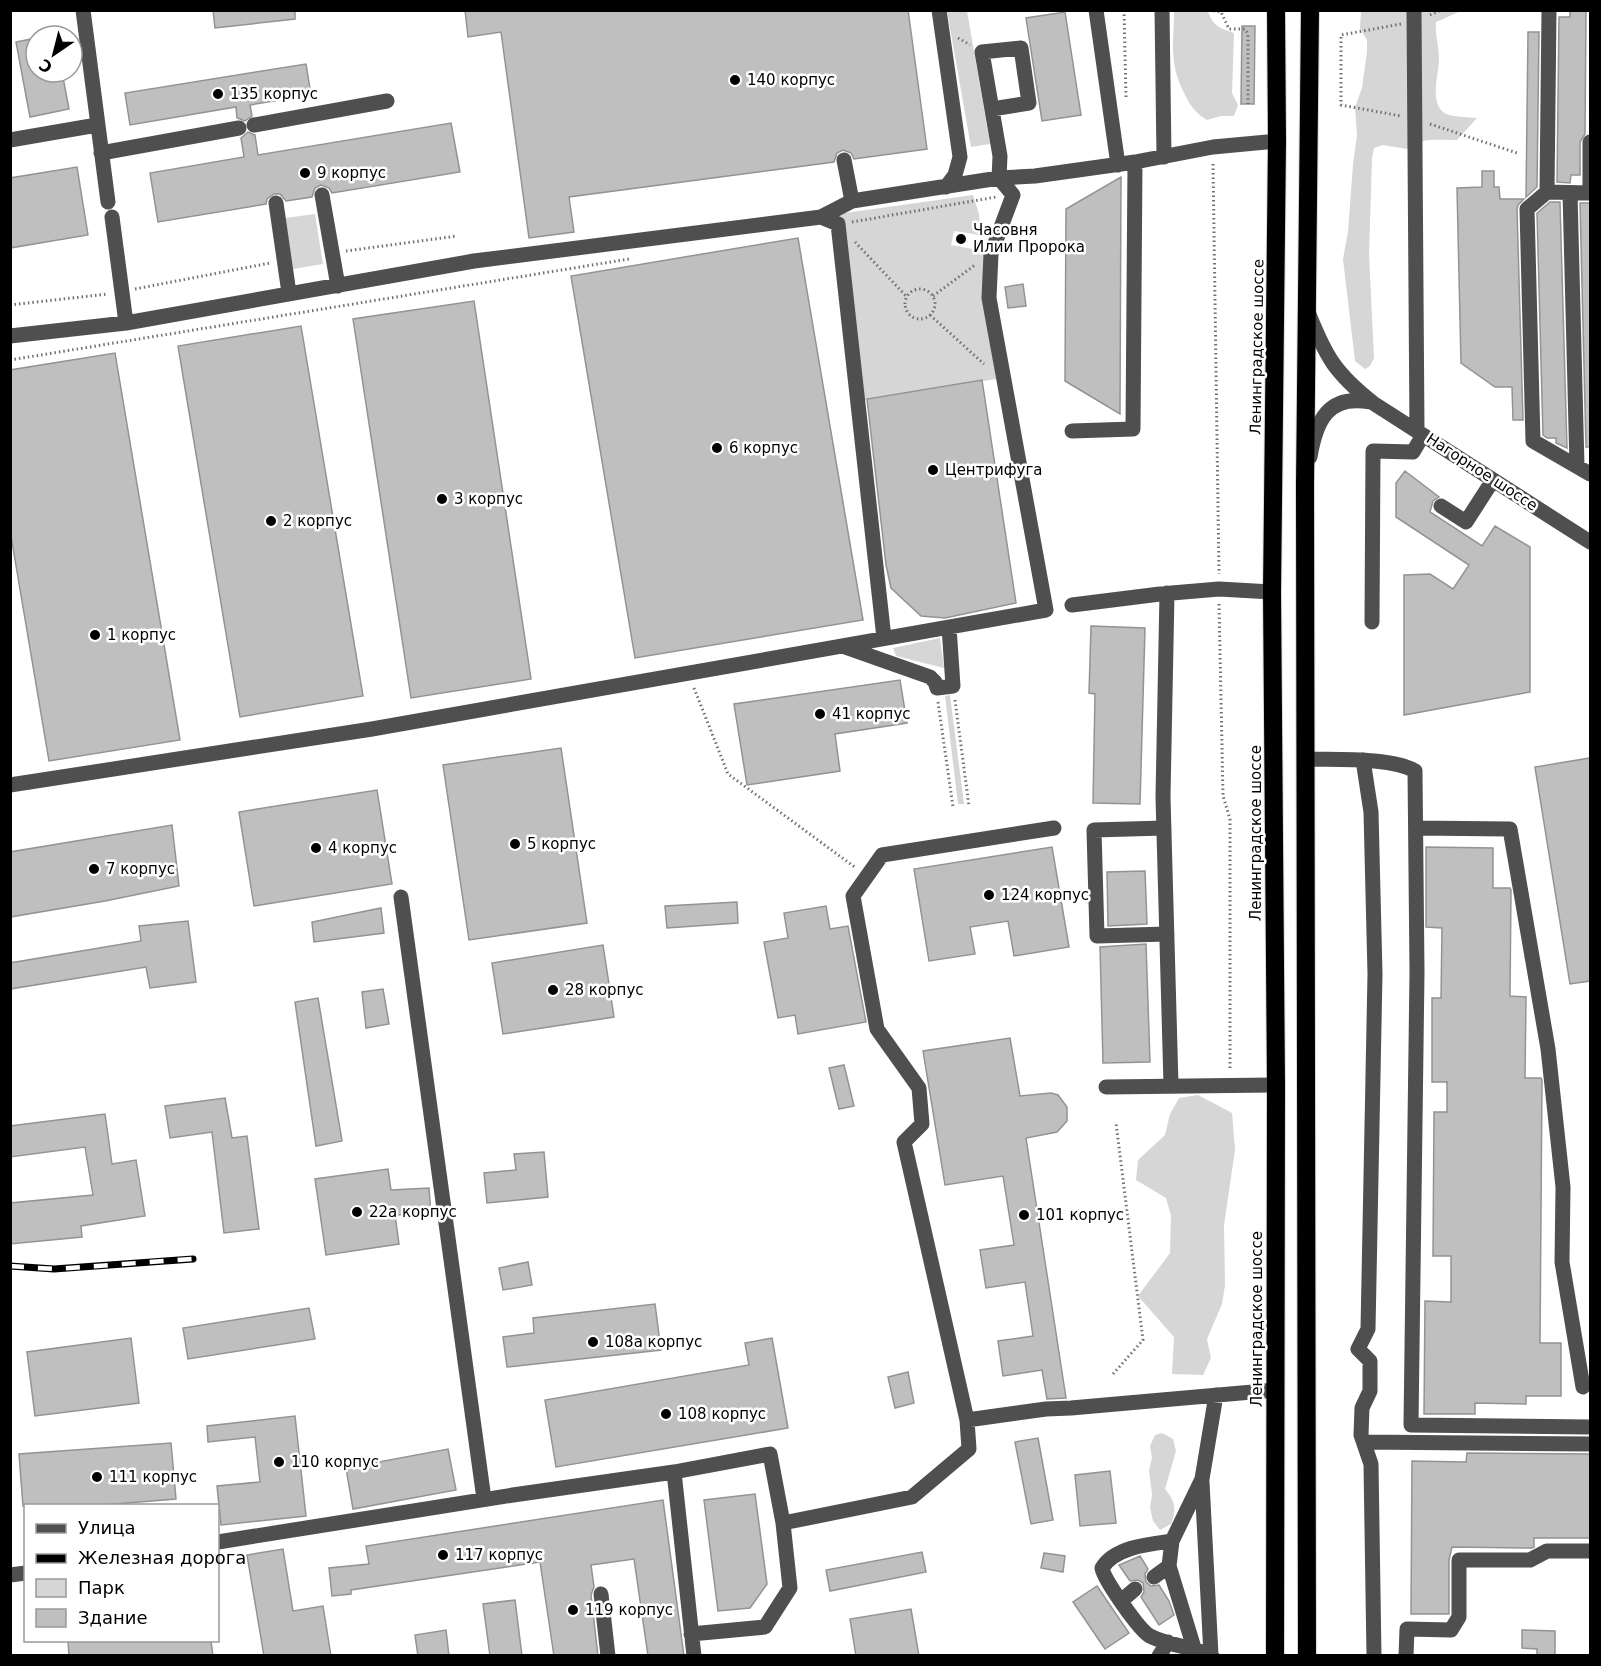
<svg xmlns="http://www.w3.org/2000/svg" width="1601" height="1666" font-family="'DejaVu Sans',sans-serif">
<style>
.green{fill:#d6d6d6}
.building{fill:#bfbfbf;stroke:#939393;stroke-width:1.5}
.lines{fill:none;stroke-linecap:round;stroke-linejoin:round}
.highway-casing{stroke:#dbdbdb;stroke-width:20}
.path{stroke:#717171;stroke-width:3;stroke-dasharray:1.5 3;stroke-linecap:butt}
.minor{stroke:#4f4f4f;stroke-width:15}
.highway{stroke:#000;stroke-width:18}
.rail-casing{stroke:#000;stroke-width:7}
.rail{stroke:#fff;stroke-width:4.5;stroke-dasharray:14;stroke-linecap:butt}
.poi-dot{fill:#000;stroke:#fff;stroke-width:2}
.labels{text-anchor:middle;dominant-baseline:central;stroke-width:5;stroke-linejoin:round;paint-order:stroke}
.poi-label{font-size:15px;fill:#000;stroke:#fff;text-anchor:start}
.street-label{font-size:15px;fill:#000;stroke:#fff}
</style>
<rect width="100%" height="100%" fill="#fff"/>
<path class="green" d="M947 11H967L990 144 971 147Z
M1174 11H1208C1213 26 1219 28 1234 33L1232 93 1238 105 1234 116H1221L1207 120C1197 114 1192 108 1186 97 1168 63 1174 46 1174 11Z
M1361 11H1461L1436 22C1435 35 1439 46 1439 59 1439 75 1427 108 1449 115 1457 117 1468 117 1477 118L1457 140C1443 140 1417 137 1407 149L1383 145 1374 148 1372 158 1369 254 1374 358 1370 366 1365 369 1355 361 1343 259 1348 232 1353 164 1357 135 1355 107 1362 88 1367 51V40L1360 28Z
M973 195 979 214 980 235 954 231 951 245 984 251 985 302 996 379 862 401 831 215Z
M315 214 323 264 293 269 285 218Z
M940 638 944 668 896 656 893 648Z
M950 695 964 804H958L945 696Z
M1198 1095 1232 1113 1235 1150 1224 1225 1225 1285 1222 1304 1207 1339 1211 1358 1203 1375 1172 1374 1174 1337 1138 1296 1170 1253 1171 1216 1166 1198 1136 1180 1138 1160 1165 1135 1170 1114 1179 1098Z
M1162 1433 1173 1439 1176 1451 1165 1489C1175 1501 1177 1509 1171 1524L1160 1530 1153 1521 1150 1507 1152 1495 1149 1470 1152 1458 1150 1446 1155 1435Z"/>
<path class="building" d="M213 10H295V19L215 28Z
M465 10H908L927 149 854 159 851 153 843 150 837 153 834 162 569 197 574 232 529 238 501 32 468 37Z
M1570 10H1586L1585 134 1580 142V175H1571L1570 183 1557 182 1559 17H1570Z
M1065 12 1081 115 1042 121 1026 18Z
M1242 26H1255L1254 104H1241Z
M1528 32H1539L1537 187 1526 197Z
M36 38V72H62L69 109 30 117 16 42Z
M306 64 311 95 250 105 252 116 245 121 237 118 236 107 130 125 125 93Z
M451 123 460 172 332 193 329 188 321 185 315 188 312 197 286 201 280 194H274L267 199 266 204 158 222 150 173 244 157 241 138 248 132 255 135 258 155Z
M77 167 88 235 10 248V178Z
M1482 171H1494V187H1499L1500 199H1524L1518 205 1517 209 1523 420H1513L1512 387H1495L1461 363 1457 188 1482 187Z
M1121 177 1120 414 1065 381 1066 209Z
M1550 202H1560L1567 448 1556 443V438H1547L1543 435 1537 213Z
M1580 203H1590V447H1586Z
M798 238 863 620 635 658 571 276Z
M1023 284 1026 306 1008 308 1005 287Z
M474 301 531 679 411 698 353 319Z
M301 326 363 696 240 717 178 346Z
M115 353 180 740 49 761 10 530V370Z
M982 380 1016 603 945 618 921 616 891 588 886 565 867 399Z
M1405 471 1439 497 1433 501 1430 512 1482 546 1495 526 1530 547V692L1404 715V575L1430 574 1453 589 1469 565 1396 517V483Z
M1091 626 1145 628 1140 804 1093 803 1095 694 1089 693Z
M900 680 907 723 835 734 840 771 747 785 734 704Z
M561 748 587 923 469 940 443 765Z
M1590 758V981L1570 984 1535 767Z
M377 790 392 884 254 906 239 812Z
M172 825 179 886 105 901 10 917V852Z
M1052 847 1069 947 1014 956 1008 921 970 927 975 954 929 961 914 869Z
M1426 847 1493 848V888H1510L1511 890 1510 996 1526 997 1525 1078H1541L1542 1080 1540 1343H1561V1396H1526V1404L1475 1403V1414H1424L1425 1301 1451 1302V1256H1433L1434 1112H1447V1082H1432V998H1441L1442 928 1426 927Z
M1145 871 1147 924 1108 926 1107 872Z
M737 902 738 923 667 928 665 906Z
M826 906 830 929 848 926 866 1022 798 1034 795 1015 778 1018 764 942 788 938 784 913Z
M381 908 384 933 314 942 312 922Z
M188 921 196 982 150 988 146 967 10 989V963L141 941 139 926Z
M1146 944 1150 1062 1103 1063 1100 947Z
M603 945 614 1017 503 1034 492 963Z
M383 989 389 1024 366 1028 362 992Z
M318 998 342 1141 316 1146 295 1002Z
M1010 1038 1020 1096 1051 1093 1058 1095 1067 1107V1121L1057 1132 1026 1138 1066 1398 1047 1399 1042 1370 1003 1376 998 1341 1033 1336 1025 1282 986 1288 980 1250 1014 1245 1003 1176 945 1185 923 1051Z
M844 1065 854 1106 839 1109 829 1068Z
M225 1098 232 1138 247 1136 259 1229 224 1233 212 1132 170 1138 165 1106Z
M105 1114 112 1164 136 1160 145 1216 81 1226 82 1237 10 1244V1203L93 1195 85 1147 10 1157V1126Z
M544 1152 548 1197 487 1203 484 1173 516 1170 514 1154Z
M388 1169 391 1190 429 1188 431 1214 395 1215 399 1244 326 1255 315 1179Z
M528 1262 532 1285 503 1290 499 1268Z
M655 1304 661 1350 507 1367 503 1337 534 1333 533 1318Z
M309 1308 315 1339 188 1359 183 1328Z
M131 1338 139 1403 35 1416 27 1352Z
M772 1338 788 1428 556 1467 545 1400 749 1365 745 1343Z
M908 1372 914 1403 895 1408 888 1377Z
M295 1416 306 1516 221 1525 217 1486 260 1482 255 1437 208 1442 207 1426Z
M1038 1438 1053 1520 1031 1524 1015 1442Z
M171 1443 176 1499 90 1506H23L19 1454Z
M448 1449 456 1490 353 1509 346 1468Z
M1467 1453 1590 1454V1538H1534V1547L1532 1548 1452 1547 1449 1560V1614H1411L1412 1461 1466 1462Z
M1110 1471 1116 1523 1080 1526 1075 1475Z
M755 1494 767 1584 750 1608 718 1611 704 1500Z
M663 1500 684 1656H648L634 1559 591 1565 594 1587 591 1595 598 1656H554L540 1562 351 1590V1594L332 1596 329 1568 369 1564 366 1546Z
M283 1549 293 1611 323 1606 331 1656H264L247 1555Z
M922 1552 926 1572 830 1591 826 1570Z
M1044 1553 1065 1556 1063 1572 1041 1568Z
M1140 1556 1148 1569 1145 1574 1146 1582 1151 1586 1159 1585 1169 1601 1174 1615 1159 1625 1141 1597 1144 1592 1143 1583 1138 1580 1130 1581 1119 1565Z
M1097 1586 1129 1633 1105 1649 1073 1602Z
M515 1600 522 1656H490L483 1604Z
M911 1609 919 1656H856L850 1619Z
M446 1630 449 1656H418L415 1635Z
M1522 1630 1555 1631V1656H1537V1649L1522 1648Z
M68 1641H211L213 1656H69Z"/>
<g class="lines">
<defs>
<path id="highway" d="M1275 1656 1276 1085 1272 592 1277 141 1276 10
M1307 1656 1305 485 1310 10"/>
</defs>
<use href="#highway" class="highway-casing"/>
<path class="path" d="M1124 10 1126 99
M1209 10 1221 12 1229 29H1245L1248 34V104
M1430 15 1441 10
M1401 24 1341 35V105L1401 116
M958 38 970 45
M1430 124 1517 153
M1213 164 1219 574
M852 222 996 197
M855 242 907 297
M346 251 457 236
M135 289 270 263
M905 304a15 15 0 1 1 30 0a15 15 0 1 1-30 0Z
M933 296 975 265
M10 305 108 294
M930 315 984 364
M10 360 629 259
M1219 604 1223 796 1230 819V1071
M694 688 728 774 856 868
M955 700 969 806
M938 702 953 807
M1113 1374 1143 1340 1116 1123"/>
<path class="minor" d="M83 10 108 202
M939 10 960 157 955 175 946 187
M1096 10 1118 165
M1162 10 1164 157
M1414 10 1417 431
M1549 10 1547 192 1590 193
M254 125 387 101
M10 140 97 125
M101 153 239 128
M844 160 852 201
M1547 192 1527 209 1533 441 1590 474
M1570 193 1577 466
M1590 193V142
M322 195 338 286
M276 203 289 293
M112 217 126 323 474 261 821 217 852 201 999 178 1000 156 982 52 1021 48 1029 103 992 109
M821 217 838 224 884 638
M1308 312C1326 357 1335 373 1373 403L1590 542
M10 336 126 323
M1072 431 1133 429 1135 162
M1310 457C1316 421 1328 394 1370 402
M1441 506 1466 522 1493 480
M1167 593 1163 797 1171 1085
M1072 605 1160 594 1219 589 1272 592
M1372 622 1373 451 1413 452 1423 435
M845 647 930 677 935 682 937 688 953 686 949 627
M1306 759C1334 760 1392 757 1415 771L1417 972 1411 1425 1590 1427
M1363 760 1371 812 1375 974 1368 1329 1358 1349 1370 1361V1391L1362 1408 1361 1435 1371 1464 1374 1656
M10 785 372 729 1046 610 989 298 991 254 1013 195 999 178 1035 176 1135 162 1213 147 1277 141
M1164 828 1094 830 1097 936 1167 934
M1416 828 1510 829 1548 1049 1563 1187 1562 1262 1583 1387
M401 897 484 1499
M1106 1087 1276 1085
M967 1420 1046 1409 1071 1408 1274 1390
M1364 1442 1590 1444
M674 1472 694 1656
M1202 1482 1211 1655
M218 1542 513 1495 674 1472 770 1454 783 1523
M1169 1566 1194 1648
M10 1575 26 1573
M1154 1577 1169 1566 1172 1541
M601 1594 608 1656
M1121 1601 1135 1589
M691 1634 765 1627 790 1588 783 1523 912 1497 969 1449 967 1420 904 1142 922 1124 919 1088 877 1029 853 896 882 855 1054 828
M1159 1656 1168 1642
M1212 1656C1192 1646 1169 1646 1150 1636 1140 1631 1104 1580 1102 1568 1115 1547 1149 1544 1172 1541L1202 1479 1216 1395
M1406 1656 1407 1629 1451 1630 1459 1617V1560H1530L1547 1551H1590"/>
<use href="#highway" class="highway"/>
<defs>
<path id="rail" d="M10 1266 54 1269 193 1259"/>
</defs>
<use href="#rail" class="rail-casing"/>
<use href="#rail" class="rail"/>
</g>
<g class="poi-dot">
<circle cx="735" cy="80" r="6"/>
<circle cx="218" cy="94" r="6"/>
<circle cx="305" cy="173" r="6"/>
<circle cx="961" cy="239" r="6"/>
<circle cx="717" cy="448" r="6"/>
<circle cx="933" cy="470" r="6"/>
<circle cx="442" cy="499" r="6"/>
<circle cx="271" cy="521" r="6"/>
<circle cx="95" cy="635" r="6"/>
<circle cx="820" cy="714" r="6"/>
<circle cx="515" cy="844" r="6"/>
<circle cx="316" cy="848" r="6"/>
<circle cx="94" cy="869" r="6"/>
<circle cx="989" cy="895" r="6"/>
<circle cx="553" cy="990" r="6"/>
<circle cx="357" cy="1212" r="6"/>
<circle cx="1024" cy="1215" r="6"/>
<circle cx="593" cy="1342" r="6"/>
<circle cx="666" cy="1414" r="6"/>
<circle cx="279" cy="1462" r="6"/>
<circle cx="97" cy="1477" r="6"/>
<circle cx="443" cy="1555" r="6"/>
<circle cx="573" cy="1610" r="6"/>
</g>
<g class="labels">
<g class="poi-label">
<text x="747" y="80">140 корпус</text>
<text x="230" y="94">135 корпус</text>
<text x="317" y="173">9 корпус</text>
<text x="973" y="230">Часовня<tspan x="973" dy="17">Илии Пророка</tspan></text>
<text x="729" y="448">6 корпус</text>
<text x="945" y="470">Центрифуга</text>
<text x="454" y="499">3 корпус</text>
<text x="283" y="521">2 корпус</text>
<text x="107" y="635">1 корпус</text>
<text x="832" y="714">41 корпус</text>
<text x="527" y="844">5 корпус</text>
<text x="328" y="848">4 корпус</text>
<text x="106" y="869">7 корпус</text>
<text x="1001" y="895">124 корпус</text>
<text x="565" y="990">28 корпус</text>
<text x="369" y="1212">22а корпус</text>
<text x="1036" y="1215">101 корпус</text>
<text x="605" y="1342">108а корпус</text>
<text x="678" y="1414">108 корпус</text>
<text x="291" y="1462">110 корпус</text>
<text x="109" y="1477">111 корпус</text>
<text x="455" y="1555">117 корпус</text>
<text x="585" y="1610">119 корпус</text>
</g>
<g class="street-label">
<text transform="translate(1257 347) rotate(-89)">Ленинградское шоссе</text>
<text transform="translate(1482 472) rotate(33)">Нагорное шоссе</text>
<text transform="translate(1256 833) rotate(-90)">Ленинградское шоссе</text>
<text transform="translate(1257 1319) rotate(-90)">Ленинградское шоссе</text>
</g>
</g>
<rect width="1601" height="1666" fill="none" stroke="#000000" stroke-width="24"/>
<rect x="24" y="1504" width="195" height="138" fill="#ffffff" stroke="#999999" stroke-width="1.5"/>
<rect x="36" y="1524" width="30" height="9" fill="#4f4f4f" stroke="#999999" stroke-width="1.5"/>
<text x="78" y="1534" font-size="18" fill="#000000">Улица</text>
<rect x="36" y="1554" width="30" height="9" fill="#000000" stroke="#999999" stroke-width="1.5"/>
<text x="78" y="1564" font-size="18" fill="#000000">Железная дорога</text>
<rect x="36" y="1579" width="30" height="18" fill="#d6d6d6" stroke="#999999" stroke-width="1.5"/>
<text x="78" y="1594" font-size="18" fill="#000000">Парк</text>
<rect x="36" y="1609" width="30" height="18" fill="#bfbfbf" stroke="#999999" stroke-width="1.5"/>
<text x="78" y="1624" font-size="18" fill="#000000">Здание</text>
<g transform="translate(54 54) rotate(215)"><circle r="28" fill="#ffffff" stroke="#999999" stroke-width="1.5"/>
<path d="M0-4.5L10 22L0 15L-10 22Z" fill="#000000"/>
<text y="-9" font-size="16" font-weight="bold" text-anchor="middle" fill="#000000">С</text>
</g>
</svg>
